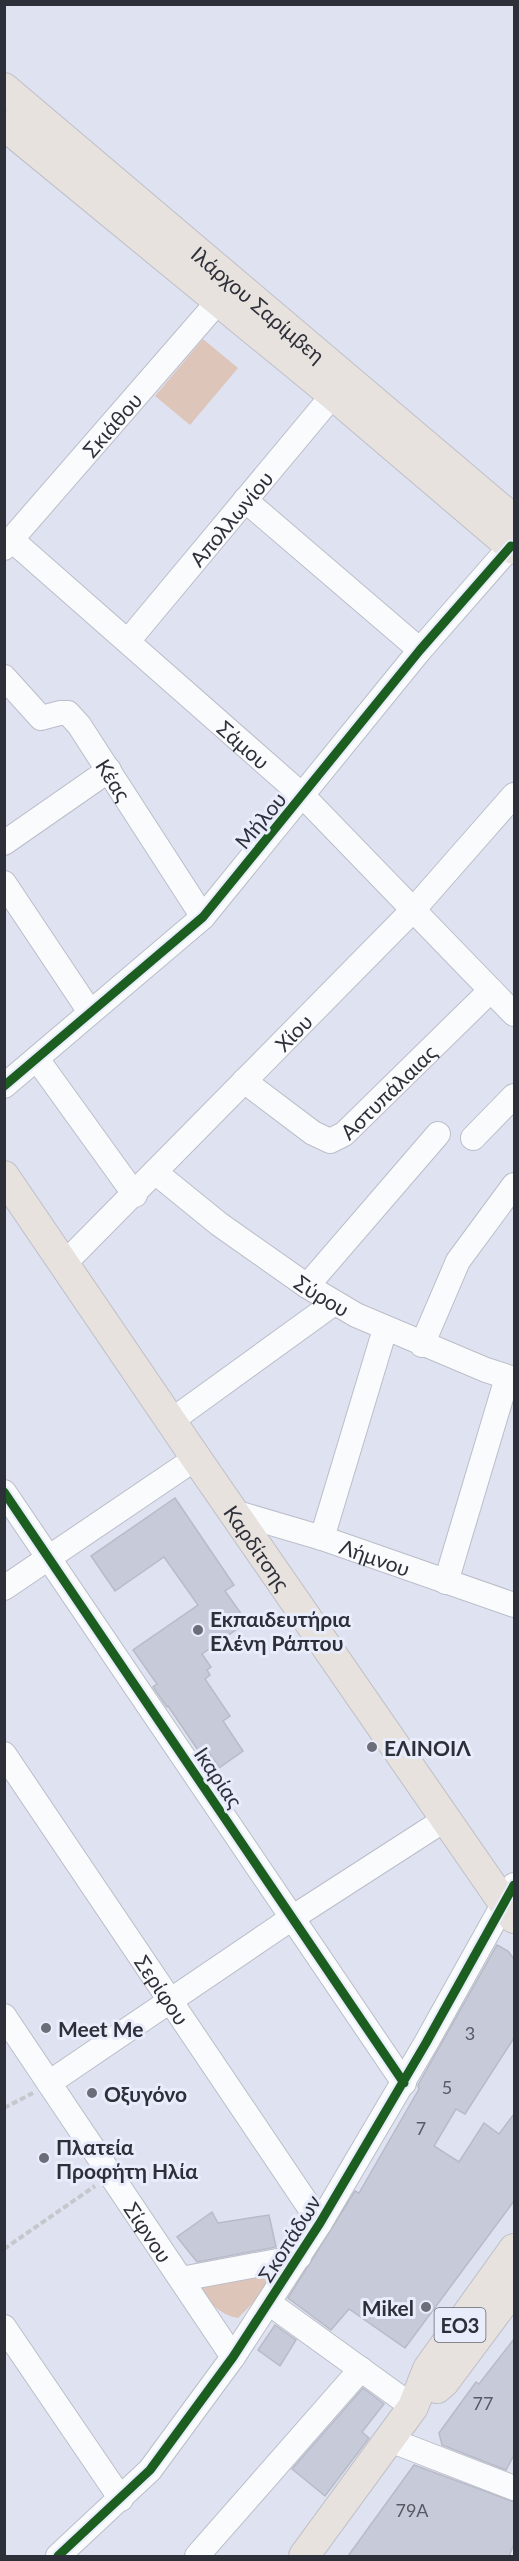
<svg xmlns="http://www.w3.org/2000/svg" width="519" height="2561" font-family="Lato,sans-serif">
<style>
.green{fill:#dec5ba}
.building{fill:#c7cad8;stroke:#b8bbc7;stroke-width:1.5}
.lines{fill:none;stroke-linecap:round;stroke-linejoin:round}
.minor-casing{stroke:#bbbec9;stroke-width:26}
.major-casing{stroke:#bebfc7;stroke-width:32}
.path{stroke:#c6c7cc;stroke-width:4;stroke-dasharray:6 3;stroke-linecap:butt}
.minor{stroke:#fafbfd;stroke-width:24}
.major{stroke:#e8e2de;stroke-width:30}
.cycleway-casing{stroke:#e8ecfb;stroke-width:13}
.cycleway{stroke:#1b5e20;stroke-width:9}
.poi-dot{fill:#6b6e79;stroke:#e8ecfb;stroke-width:2}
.labels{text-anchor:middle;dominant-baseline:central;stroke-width:6;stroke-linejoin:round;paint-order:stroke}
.number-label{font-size:18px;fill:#585a65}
.shield{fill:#e8ecfb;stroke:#656873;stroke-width:1.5}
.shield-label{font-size:20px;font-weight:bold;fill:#2d2f39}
.street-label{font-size:21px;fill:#2d2f39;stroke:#e8ecfb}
.poi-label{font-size:21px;font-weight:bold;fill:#2d2f39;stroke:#e8ecfb;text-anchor:start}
</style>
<rect width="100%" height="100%" fill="#dfe2f1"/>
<path class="green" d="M203 339 238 368 190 425 155 396Z
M276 2269 254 2302 238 2318C217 2314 209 2301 198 2284Z"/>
<path class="building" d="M175 1498 234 1585 225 1591 247 1622 202 1654 211 1667 207 1670 210 1675 205 1679 230 1716 223 1721 243 1751 219 1768 210 1754 204 1759 168 1706 167 1707 153 1687 157 1684 133 1650 198 1605 164 1557 115 1591 91 1556Z
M497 1945 508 1951 514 1959V2038L465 2114 456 2109 434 2146 459 2162 484 2123 499 2134 514 2114V2201L405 2348 349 2309 331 2330 288 2298 355 2191 359 2193 419 2089 418 2085Z
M212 2212 218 2223 269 2215 276 2247 197 2262 177 2237Z
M275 2325 296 2340 280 2366 258 2350Z
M514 2339V2455L506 2470 442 2445 439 2433 476 2382 479 2384Z
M363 2388 384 2404 362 2432 369 2438 325 2496 292 2469Z
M414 2465 514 2502V2544L509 2556H348Z"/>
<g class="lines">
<defs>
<g id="minor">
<path d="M245 500 420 650"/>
<path id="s1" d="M12 540 303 796 514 1014"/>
<path id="s2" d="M4 548 229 289"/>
<path id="s3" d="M128 641 333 395"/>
<path id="s4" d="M4 677 41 718 60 713H68L79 725 203 917"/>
<path d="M4 843 109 770"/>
<path d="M4 883 90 1012"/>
<path d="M37 1059 135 1195"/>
<path id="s5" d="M244 1081 313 1133 330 1141 344 1134 491 990"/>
<path d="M4 1086 203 917 420 650 511 546"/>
<path d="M473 1138 514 1096"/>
<path id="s6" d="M155 1172 219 1224 307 1286 356 1315 486 1370 514 1379"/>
<path id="s7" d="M64 1264 414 909 514 795"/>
<path d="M307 1286 438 1134"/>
<path d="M422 1345 458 1261 514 1185"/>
<path d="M171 1421 334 1303"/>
<path d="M4 1492 404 2083"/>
<path id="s8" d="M234 1512 322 1538 514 1605"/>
<path d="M322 1538 385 1329"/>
<path d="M446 1582 507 1378"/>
<path d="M4 1588 196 1458"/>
<path id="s9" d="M4 1754 320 2223"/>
<path id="s10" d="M4 2016 233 2357"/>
<path d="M49 2083 292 1918 444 1820"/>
<path d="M181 2279 299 2257"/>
<path d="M269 2303 413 2407"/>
<path d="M4 2327 121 2499"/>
<path d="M390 2440 514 2488"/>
<path d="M58 2556 150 2470 233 2357 320 2223 426 2043 514 1885"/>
<path d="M197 2556 361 2369"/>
</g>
<g id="major">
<path id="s11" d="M4 88 514 520"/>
<path d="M4 125 333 395 514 549"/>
<path id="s12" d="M4 1176 196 1458 514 1918"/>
<path d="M437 2388 444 2382 514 2288"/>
<path d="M304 2556 413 2407 428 2369 514 2249"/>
</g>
</defs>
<use href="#minor" class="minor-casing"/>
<use href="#major" class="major-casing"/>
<path class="path" d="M4 2108 33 2093
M4 2249 95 2186"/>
<use href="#minor" class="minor"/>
<use href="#major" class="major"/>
<defs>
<path id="cycleway" d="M4 1086 203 917 420 650 511 546
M4 1492 404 2083
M58 2556 150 2470 233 2357 320 2223 426 2043 514 1885"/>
</defs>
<use href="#cycleway" class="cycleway-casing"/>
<use href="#cycleway" class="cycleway"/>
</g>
<g class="poi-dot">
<circle cx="198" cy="1630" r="6"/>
<circle cx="372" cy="1747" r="6"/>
<circle cx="46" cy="2028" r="6"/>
<circle cx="92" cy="2093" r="6"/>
<circle cx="44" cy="2158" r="6"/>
<circle cx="426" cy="2307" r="6"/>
</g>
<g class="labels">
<g class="number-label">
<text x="470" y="2033">3</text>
<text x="447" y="2087">5</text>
<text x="421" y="2128">7</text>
<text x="483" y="2403">77</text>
<text x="412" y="2510">79A</text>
</g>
<rect class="shield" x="434.5" y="2308" width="51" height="34" rx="4.5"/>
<g class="shield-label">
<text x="460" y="2325">ΕΟ3</text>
</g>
<g class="street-label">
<text stroke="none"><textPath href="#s11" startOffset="334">Ιλάρχου Σαρίμβεη</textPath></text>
<text stroke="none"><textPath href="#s2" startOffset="164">Σκιάθου</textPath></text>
<text stroke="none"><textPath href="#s3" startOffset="160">Απολλωνίου</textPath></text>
<text stroke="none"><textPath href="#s1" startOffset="309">Σάμου</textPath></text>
<text stroke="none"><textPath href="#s4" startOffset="164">Κέας</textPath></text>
<text transform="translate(260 820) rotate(-50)">Μήλου</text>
<text stroke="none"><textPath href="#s7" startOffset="326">Χίου</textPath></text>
<text stroke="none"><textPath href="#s5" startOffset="182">Αστυπάλαιας</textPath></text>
<text stroke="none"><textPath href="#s6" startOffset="208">Σύρου</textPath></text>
<text stroke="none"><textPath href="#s12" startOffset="450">Καρδίτσης</textPath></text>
<text stroke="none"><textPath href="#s8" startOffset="148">Λήμνου</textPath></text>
<text transform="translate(219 1777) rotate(56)">Ικαρίας</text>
<text stroke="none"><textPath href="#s9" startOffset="284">Σερίφου</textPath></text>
<text stroke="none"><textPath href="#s10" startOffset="260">Σίφνου</textPath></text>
<text transform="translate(289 2238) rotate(-58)">Σκοπάδων</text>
</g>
<g class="poi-label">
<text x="210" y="1618">Εκπαιδευτήρια<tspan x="210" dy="24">Ελένη Ράπτου</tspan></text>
<text x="384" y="1747">ΕΛΙΝΟΙΛ</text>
<text x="58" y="2028">Meet Me</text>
<text x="104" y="2093">Οξυγόνο</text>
<text x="56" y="2146">Πλατεία<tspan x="56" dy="24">Προφήτη Ηλία</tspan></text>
<text x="414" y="2307" text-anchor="end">Mikel</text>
</g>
</g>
<rect width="519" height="2561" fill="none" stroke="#2d2f39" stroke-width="12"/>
</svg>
